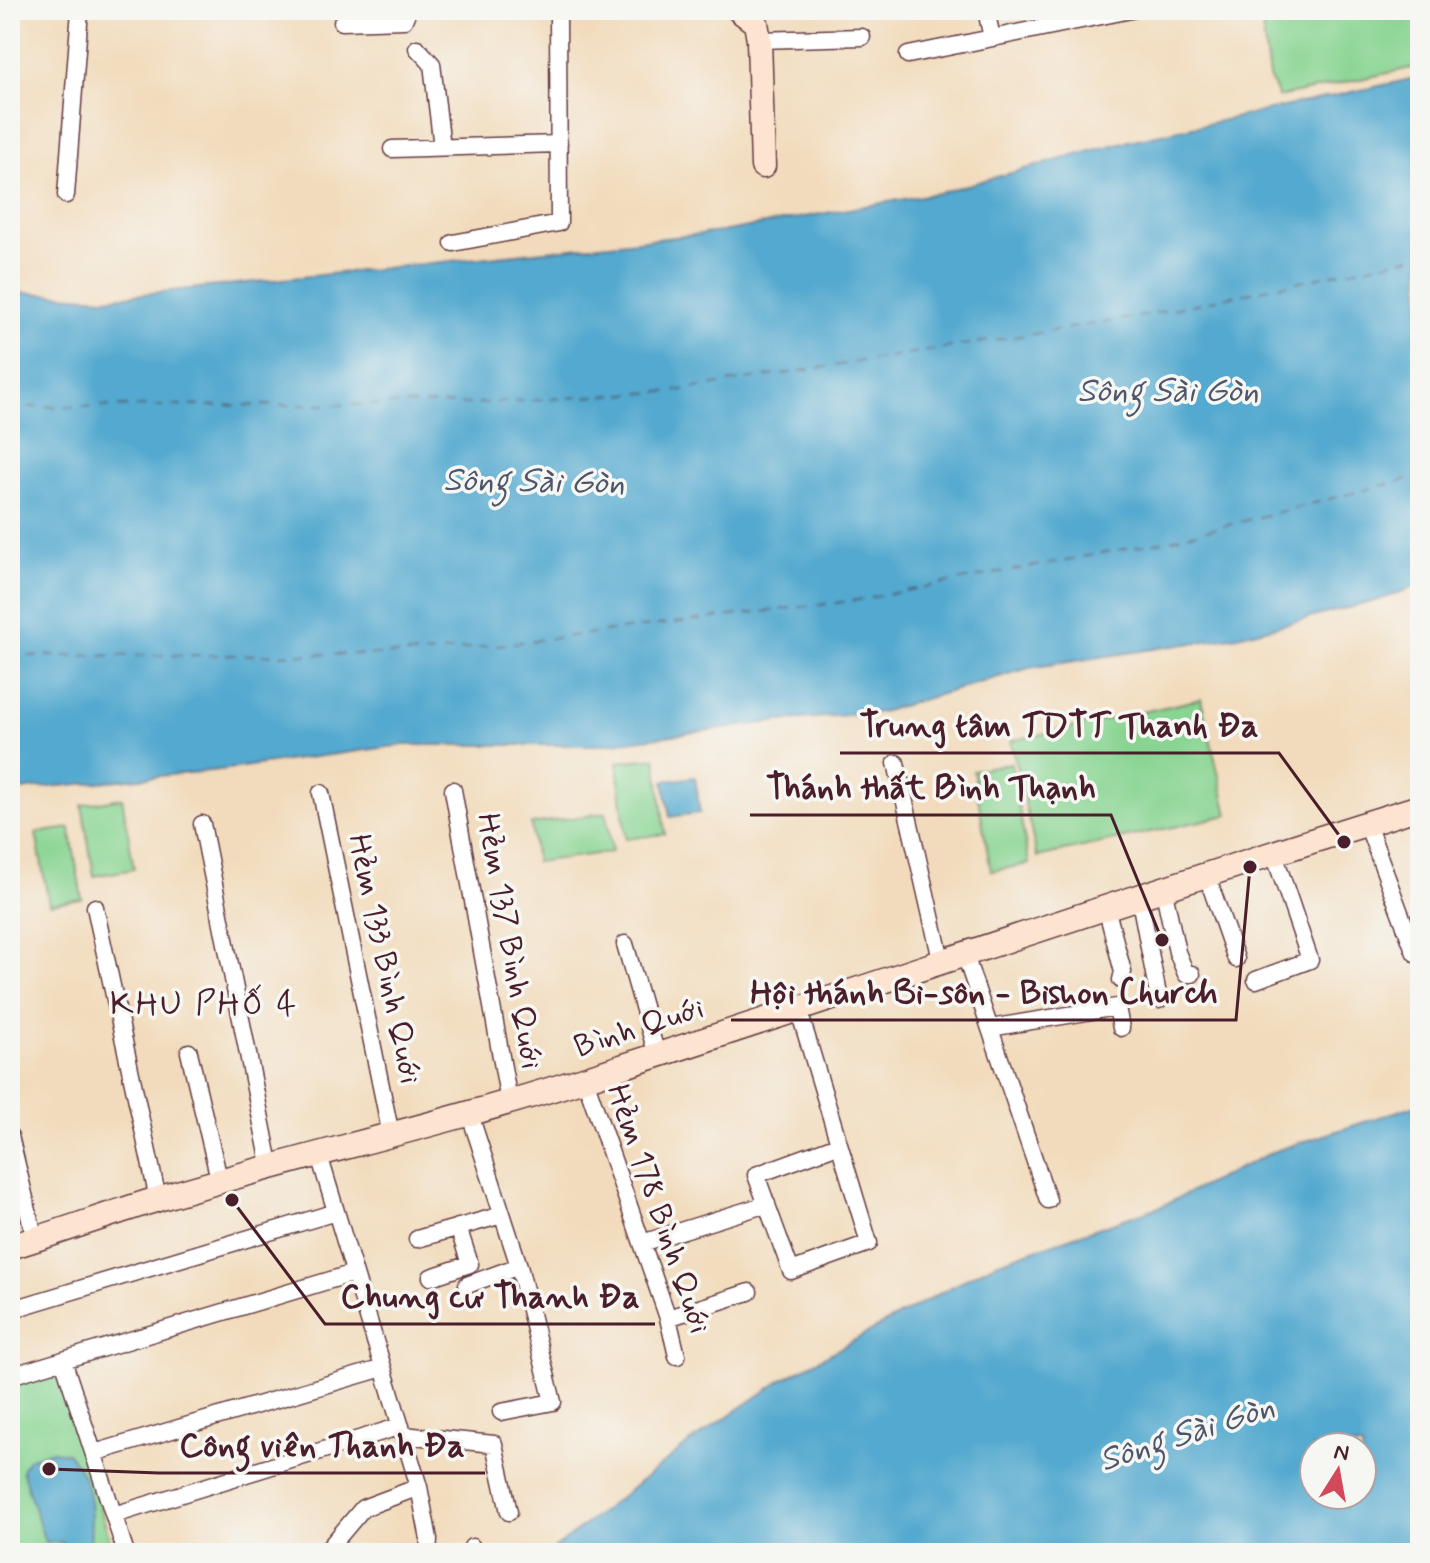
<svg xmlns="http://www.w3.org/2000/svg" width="1430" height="1563" font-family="Mynerve,sans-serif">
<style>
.green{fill:#88d492;stroke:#697a5e;stroke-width:2}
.water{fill:#53a9cf;stroke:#4e647d;stroke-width:2;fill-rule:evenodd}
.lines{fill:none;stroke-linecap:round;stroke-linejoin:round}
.ferry{stroke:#4e566d;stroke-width:2;stroke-dasharray:10 8;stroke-linecap:butt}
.street-casing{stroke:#633b41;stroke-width:19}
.secondary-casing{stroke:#633b41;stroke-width:27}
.street{stroke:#fff;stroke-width:16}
.secondary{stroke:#fde4d1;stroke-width:24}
.labels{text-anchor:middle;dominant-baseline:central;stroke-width:7;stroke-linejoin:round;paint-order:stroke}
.street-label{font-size:32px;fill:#4a1f2b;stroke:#f6f6f2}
.water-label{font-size:34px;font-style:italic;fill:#4e566d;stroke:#f6f6f2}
.neighbourhood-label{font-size:34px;letter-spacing:2px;fill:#4a1f2b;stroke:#f6f6f2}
.leader{fill:none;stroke:#4a1f2b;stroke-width:3}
.callout-dot{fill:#4a1f2b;stroke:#f6f6f2;stroke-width:3}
.callout-label{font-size:34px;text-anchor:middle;font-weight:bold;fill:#4a1f2b;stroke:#f6f6f2;stroke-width:7;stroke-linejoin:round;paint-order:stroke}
</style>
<rect width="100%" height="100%" fill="#f6f6f2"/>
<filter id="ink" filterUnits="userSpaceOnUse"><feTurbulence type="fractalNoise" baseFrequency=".0125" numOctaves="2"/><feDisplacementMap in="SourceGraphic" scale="16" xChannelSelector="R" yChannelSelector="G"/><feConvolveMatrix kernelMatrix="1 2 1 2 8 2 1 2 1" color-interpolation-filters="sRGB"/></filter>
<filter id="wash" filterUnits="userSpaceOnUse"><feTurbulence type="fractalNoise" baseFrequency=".006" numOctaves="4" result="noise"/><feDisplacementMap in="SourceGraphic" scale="32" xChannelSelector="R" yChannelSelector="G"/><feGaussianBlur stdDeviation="1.8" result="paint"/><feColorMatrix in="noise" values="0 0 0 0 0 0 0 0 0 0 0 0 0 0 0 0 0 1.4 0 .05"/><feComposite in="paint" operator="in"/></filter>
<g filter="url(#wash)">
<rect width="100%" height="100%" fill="#f2dbbc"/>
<path class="green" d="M1260 10H1420V66L1278 97 1269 77Z
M1201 699 1228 815 1037 857 1011 741Z
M656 758 665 834 626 839 617 762Z
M1011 763 1029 864 991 871 973 770Z
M122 798 134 869 94 876 82 805Z
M606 813 612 852 536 862 531 824Z
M70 828 82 899 49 904 36 833Z
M58 1371 114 1553H10V1385Z"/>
<path class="water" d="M1420 77V585L1379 600 1238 636 1029 668 881 712 779 721 598 745H403L220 770 10 791V292L106 298 721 232 938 193 1120 143Z
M695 777 700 813 670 817 664 781Z
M1420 1104V1553H549L692 1441 780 1381 993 1264 1162 1206 1275 1151ZM1314 1447H1362V1495H1314Z
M52 1451 67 1453C94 1482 92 1512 90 1549L93 1553H67L62 1542H45L22 1470 28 1459Z"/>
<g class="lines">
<path class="ferry" d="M10 407 471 404 676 391 1132 318 1420 255
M10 656 426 654 858 600 1165 541 1420 476"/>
</g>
</g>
<g filter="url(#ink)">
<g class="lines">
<defs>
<path id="street" d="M986 10 992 38
M342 22 404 20 408 10
M759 40 862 37
M417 48 432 64 442 147
M908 55 1131 10
M392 149 559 144
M66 195 80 10
M453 243 559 223 558 10
M896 763 942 964
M453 790 509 1101
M321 793 391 1135
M202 824 271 1169
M1367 824 1415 953
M1206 873 1236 959
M1163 887 1177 952 1186 974H1192
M1139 895 1159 1000
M95 907 158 1199
M1106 907 1123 972 1121 980
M625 944 657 1055
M965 955 1048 1200
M1256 980 1310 960 1273 851
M799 1011 869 1243 791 1271 756 1175 838 1145
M990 1028 1117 1007 1121 1028
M189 1052 220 1183
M585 1079 668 1318 677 1356
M470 1115 519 1266 553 1402 501 1412
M10 1136 35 1240
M319 1155 419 1487 429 1539 428 1553
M417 1239 502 1215
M642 1243 767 1204
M431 1277 470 1264 458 1227
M467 1285 519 1266
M10 1310 336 1212
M668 1318 749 1292
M63 1360 126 1553
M10 1376 354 1273
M403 1435 494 1444 509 1512
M94 1453 383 1368
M114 1515 401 1426
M472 1547V1553
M325 1553 363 1508 419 1487"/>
<path id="secondary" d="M739 10 756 23 759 40 763 166
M10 1247C60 1232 109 1214 158 1199 300 1156 446 1124 587 1078 865 989 1141 893 1420 807"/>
</defs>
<use href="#street" class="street-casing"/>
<use href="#secondary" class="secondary-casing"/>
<use href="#street" class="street"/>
<use href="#secondary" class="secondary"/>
</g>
</g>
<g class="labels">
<g class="street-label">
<text transform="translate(509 941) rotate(80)">Hẻm 137 Bình Quới</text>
<text transform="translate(384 959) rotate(78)">Hẻm 133 Bình Quới</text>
<text transform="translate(639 1028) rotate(-18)">Bình Quới</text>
<text transform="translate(658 1209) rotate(71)">Hẻm 178 Bình Quới</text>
</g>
<g class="water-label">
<text x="1168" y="391">Sông Sài Gòn</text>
<text transform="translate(534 482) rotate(1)">Sông Sài Gòn</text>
<text transform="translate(1187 1434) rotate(-18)">Sông Sài Gòn</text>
</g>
<g class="neighbourhood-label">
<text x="204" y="1004">KHU PHỐ 4</text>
</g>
</g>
<path class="leader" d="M1344 842L1279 753H840M1162 940L1111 815H750M1250 867L1236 1020H731M232 1200L325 1324H655M49 1469L159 1473H485"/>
<g class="callout-dot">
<circle cx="1344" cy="842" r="8"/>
<circle cx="1162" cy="940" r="8"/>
<circle cx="1250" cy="867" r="8"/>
<circle cx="232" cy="1200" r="8"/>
<circle cx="49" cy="1469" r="8"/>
</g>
<g class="callout-label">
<text x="1059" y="736">Trung tâm TDTT Thanh Đa</text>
<text x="931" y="798">Thánh thất Bình Thạnh</text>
<text x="984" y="1003">Hội thánh Bi-sôn - Bishon Church</text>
<text x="490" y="1307">Chung cư Thanh Đa</text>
<text x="322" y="1456">Công viên Thanh Đa</text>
</g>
<rect width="1430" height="1563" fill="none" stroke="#f6f6f2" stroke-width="40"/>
<g transform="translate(1338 1471) rotate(11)"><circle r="38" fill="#f6f6f2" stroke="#b1a0a2" stroke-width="2"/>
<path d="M0-6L14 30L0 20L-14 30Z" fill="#d1495b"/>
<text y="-12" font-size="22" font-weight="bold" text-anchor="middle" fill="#4a1f2b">N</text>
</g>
</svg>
